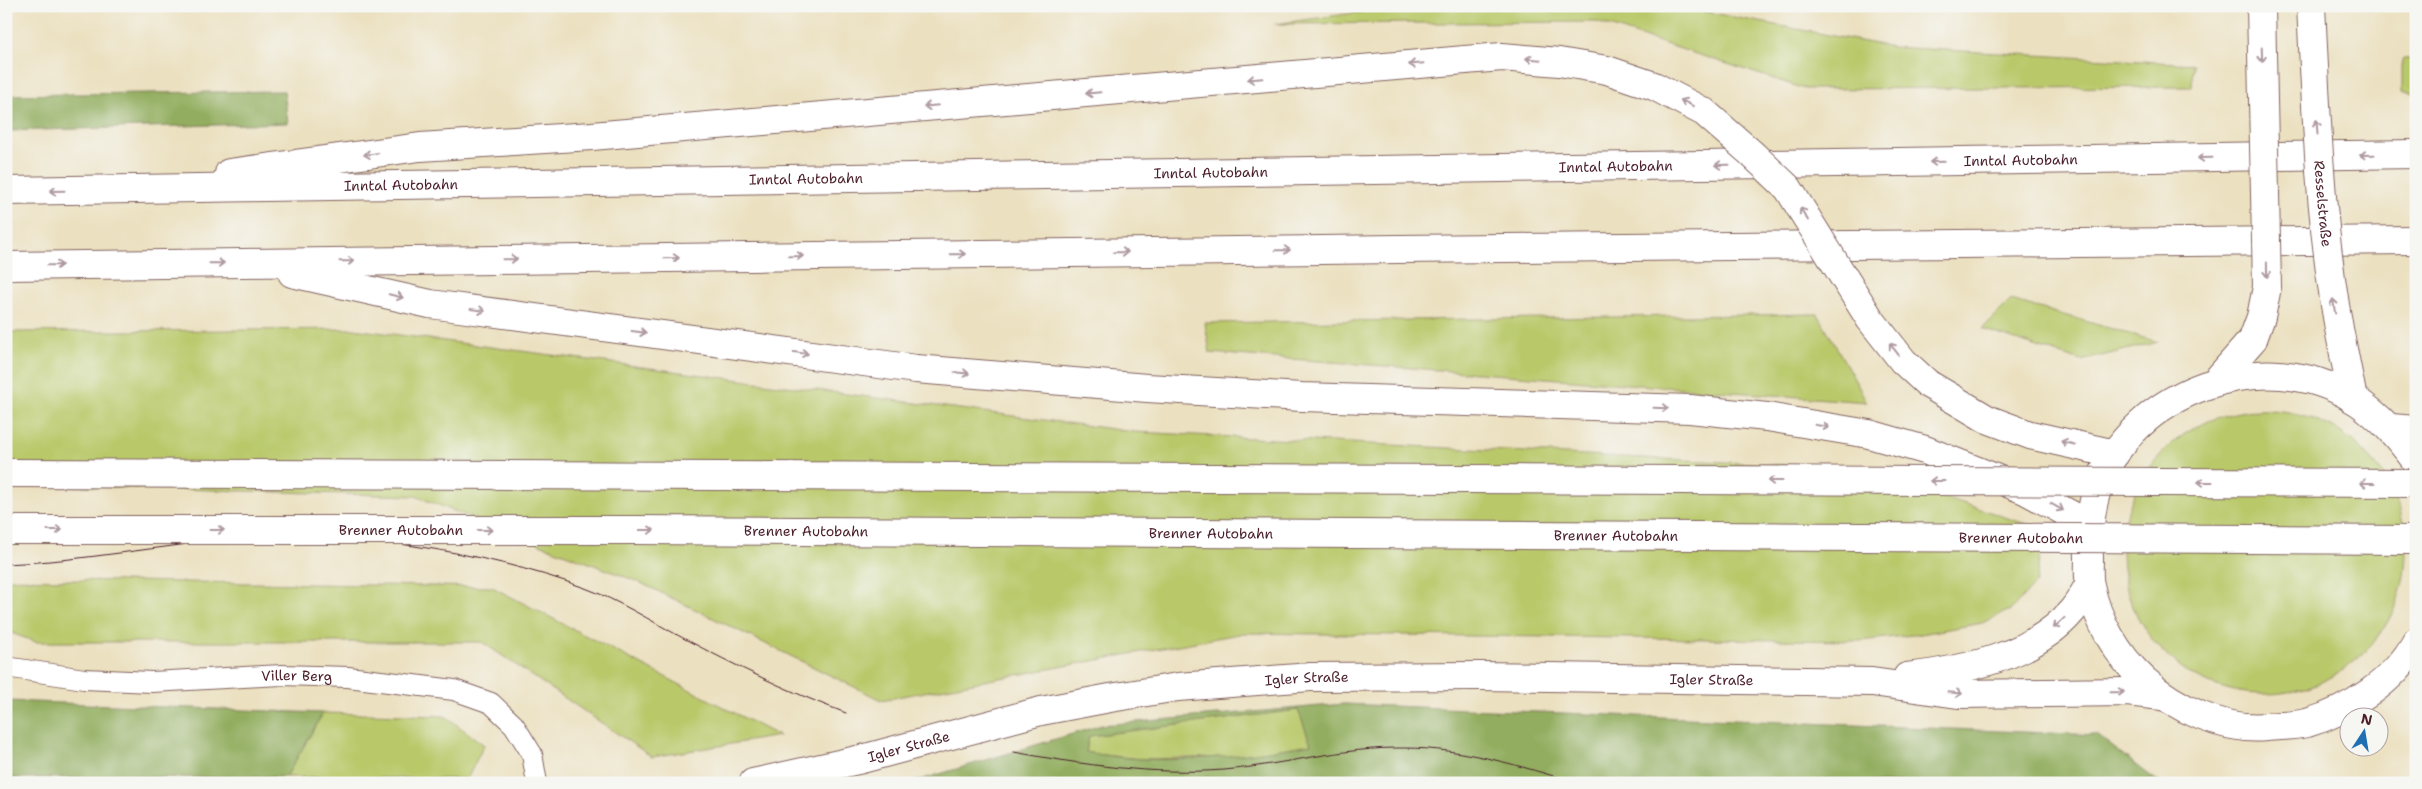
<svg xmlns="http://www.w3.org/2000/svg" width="2422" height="789" font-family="'Shantell Sans',sans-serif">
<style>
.green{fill:#b9c96b;stroke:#82744b}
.forest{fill:#92ad5f;stroke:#6e6645;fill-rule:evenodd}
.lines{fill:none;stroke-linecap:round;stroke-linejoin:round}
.service-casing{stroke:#82635f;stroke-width:22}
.secondary-casing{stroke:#82635f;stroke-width:30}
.primary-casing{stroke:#82635f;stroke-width:30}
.motorway-casing{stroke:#82635f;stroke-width:30}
.service{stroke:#fff;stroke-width:20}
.secondary{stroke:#fff;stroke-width:28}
.primary{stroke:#fff;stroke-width:28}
.motorway{stroke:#fff;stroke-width:28}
.tram{stroke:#4a1f2b;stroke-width:1}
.primary-bridge-casing{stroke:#82635f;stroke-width:30;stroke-linecap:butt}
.motorway-bridge-casing{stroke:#82635f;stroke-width:30;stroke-linecap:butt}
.primary-bridge{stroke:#fff;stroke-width:28}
.motorway-bridge{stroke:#fff;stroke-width:28}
.oneway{stroke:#ae9aa0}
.labels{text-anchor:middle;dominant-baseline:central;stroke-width:5;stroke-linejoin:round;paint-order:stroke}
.street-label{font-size:14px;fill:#4a1f2b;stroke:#f6f6f2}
</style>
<rect width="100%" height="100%" fill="#f6f6f2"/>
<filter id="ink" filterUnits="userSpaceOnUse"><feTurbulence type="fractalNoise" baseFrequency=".02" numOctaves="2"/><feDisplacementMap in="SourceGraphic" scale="10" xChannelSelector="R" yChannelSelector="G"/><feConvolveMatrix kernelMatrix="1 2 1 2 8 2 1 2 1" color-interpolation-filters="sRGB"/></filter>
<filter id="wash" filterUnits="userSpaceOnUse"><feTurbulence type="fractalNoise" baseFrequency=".0096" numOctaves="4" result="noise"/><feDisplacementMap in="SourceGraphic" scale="20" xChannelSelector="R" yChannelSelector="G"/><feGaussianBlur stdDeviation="1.12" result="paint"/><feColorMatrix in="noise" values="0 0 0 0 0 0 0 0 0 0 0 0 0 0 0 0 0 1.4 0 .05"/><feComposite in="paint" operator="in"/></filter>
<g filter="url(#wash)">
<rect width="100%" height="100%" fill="#ebe0bf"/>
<path class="green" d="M1404 6H1675L1892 47 2193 64 2192 87 1805 89 1597 22 1275 24Z
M2402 59H2416V93H2402Z
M2011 300 2158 342 2081 361 1982 329Z
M1818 314 1867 402 1210 353 1205 323Z
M354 329 1135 432 1860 469 2038 528 2040 554 2036 583 2012 609 1982 623 1921 634 1859 641 1244 633 881 700 641 583 415 496 6 484V332Z
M2122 552a142 142 0 1 1 284 0a142 142 0 1 1-284 0Z
M6 579 492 587 779 736 652 757 482 642H36L6 631Z
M1298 710 1311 744 1233 757 1140 759 1086 753 1088 736Z
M323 713 445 716 484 745 467 779 286 777Z"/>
<path class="forest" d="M284 91 288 123 6 131V95Z
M6 700 8 701 323 713 286 777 6 778Z
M1344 704 2097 735 2160 783H910L1102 725ZM1298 710 1311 744C1237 757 1160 767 1086 752L1089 736Z"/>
</g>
<g filter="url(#ink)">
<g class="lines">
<defs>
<g id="service">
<path id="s1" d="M6 667 84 679 152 682 282 675 348 677 454 690 491 703 514 725 532 754 537 783"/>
</g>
<g id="secondary">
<path d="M2416 461C2397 436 2381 417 2354 399 2266 342 2131 390 2097 489 2090 513 2088 534 2089 558 2089 566 2088 577 2090 585 2097 621 2118 656 2144 680 2175 708 2223 731 2266 727 2279 726 2294 726 2307 723 2349 711 2395 681 2416 642"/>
<path d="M1907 677C1964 670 2033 657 2072 611 2079 603 2084 593 2089 585"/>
<path id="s2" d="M753 783 862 759 1041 711 1110 698 1178 687 1311 677 1480 676 1872 682 1958 694 2127 692 2162 696"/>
</g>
<path id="primary" d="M2344 354 2353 399
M2217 380 2253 339"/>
<g id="motorway">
<path d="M229 173 420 147 592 136 1465 60"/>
<path id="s3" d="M6 191 2416 154"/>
<path d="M6 266 1398 249 2416 240"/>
<path d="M292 273 430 304 916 369 1147 388 1302 397 1690 409 1767 417 1869 434 1925 450 2025 490 2088 524"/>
<path d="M1928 384 1987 419 2030 435 2115 454"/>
<path d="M2391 428 2416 430"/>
</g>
</defs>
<use href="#service" class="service-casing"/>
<use href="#secondary" class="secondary-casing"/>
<use href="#primary" class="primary-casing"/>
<use href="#motorway" class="motorway-casing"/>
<use href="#service" class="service"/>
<use href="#secondary" class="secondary"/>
<use href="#primary" class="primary"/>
<use href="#motorway" class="motorway"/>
<path class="tram" d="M6 564C84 561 161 545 238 539 348 530 480 550 585 588 618 600 651 621 683 638 736 666 789 692 846 713
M1014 752C1084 765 1153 775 1224 770 1284 765 1343 747 1404 748 1464 748 1520 766 1577 783"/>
<defs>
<g id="primary-bridge">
<path id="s4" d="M2311 6C2317 122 2320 240 2344 354"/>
<path d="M2253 339 2261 317 2267 287 2261 6"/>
</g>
<g id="motorway-bridge">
<path d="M1465 60 1502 57 1559 62 1607 70 1654 86 1704 112 1751 153 1788 188 1870 319 1903 361 1928 384"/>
<path d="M6 473 2416 483"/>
<path id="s5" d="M6 530H633L2416 540"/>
</g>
</defs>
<use href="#primary-bridge" class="primary-bridge-casing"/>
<use href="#motorway-bridge" class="motorway-bridge-casing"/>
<use href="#primary-bridge" class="primary-bridge"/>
<use href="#motorway-bridge" class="motorway-bridge"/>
</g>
<defs><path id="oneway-shaft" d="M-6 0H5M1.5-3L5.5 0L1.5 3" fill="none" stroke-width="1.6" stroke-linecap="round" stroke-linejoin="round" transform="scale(1.25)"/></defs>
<g class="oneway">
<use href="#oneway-shaft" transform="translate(2262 55) rotate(88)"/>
<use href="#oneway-shaft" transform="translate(1533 59) rotate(-175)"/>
<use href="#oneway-shaft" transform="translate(1416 64) rotate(175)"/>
<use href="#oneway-shaft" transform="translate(1255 79) rotate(175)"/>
<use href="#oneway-shaft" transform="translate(1093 93) rotate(175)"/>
<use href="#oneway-shaft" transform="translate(1687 103) rotate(-153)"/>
<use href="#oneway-shaft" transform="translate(931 106) rotate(175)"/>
<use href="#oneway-shaft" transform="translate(2317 127) rotate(-94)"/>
<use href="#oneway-shaft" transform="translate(371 154) rotate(172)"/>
<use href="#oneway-shaft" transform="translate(2367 155) rotate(179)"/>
<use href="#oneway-shaft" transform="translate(2205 158) rotate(179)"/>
<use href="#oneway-shaft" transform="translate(1937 162) rotate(179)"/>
<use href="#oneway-shaft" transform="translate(1722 165) rotate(179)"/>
<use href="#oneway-shaft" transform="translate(57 191) rotate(179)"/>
<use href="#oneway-shaft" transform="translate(1804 214) rotate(-122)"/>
<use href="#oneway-shaft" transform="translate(1283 250) rotate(-1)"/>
<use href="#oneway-shaft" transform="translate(1121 252) rotate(-1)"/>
<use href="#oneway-shaft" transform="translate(958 254) rotate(-1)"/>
<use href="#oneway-shaft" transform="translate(796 256) rotate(-1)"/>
<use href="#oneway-shaft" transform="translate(672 258) rotate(-1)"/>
<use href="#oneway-shaft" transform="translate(510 259) rotate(-1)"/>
<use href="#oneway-shaft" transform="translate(347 261) rotate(-1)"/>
<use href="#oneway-shaft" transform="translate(217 263) rotate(-1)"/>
<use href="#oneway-shaft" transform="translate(55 265) rotate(-1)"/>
<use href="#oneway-shaft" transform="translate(2267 270) rotate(89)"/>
<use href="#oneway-shaft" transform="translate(396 296) rotate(13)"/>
<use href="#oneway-shaft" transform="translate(2334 306) rotate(-99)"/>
<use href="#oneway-shaft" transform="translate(478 310) rotate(8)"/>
<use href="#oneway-shaft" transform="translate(639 332) rotate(7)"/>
<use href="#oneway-shaft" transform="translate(1894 349) rotate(-128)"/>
<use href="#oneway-shaft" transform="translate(801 353) rotate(8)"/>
<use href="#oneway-shaft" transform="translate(962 373) rotate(5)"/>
<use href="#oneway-shaft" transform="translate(1661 408) rotate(2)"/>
<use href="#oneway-shaft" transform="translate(1822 426) rotate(9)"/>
<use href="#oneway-shaft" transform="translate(2068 443) rotate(-167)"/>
<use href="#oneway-shaft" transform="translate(1775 481) rotate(180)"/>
<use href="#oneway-shaft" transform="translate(1937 481) rotate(-180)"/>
<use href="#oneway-shaft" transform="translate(2205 482) rotate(-180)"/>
<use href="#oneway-shaft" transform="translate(2367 483) rotate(-180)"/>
<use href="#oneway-shaft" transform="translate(2057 507) rotate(29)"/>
<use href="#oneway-shaft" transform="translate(55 530)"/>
<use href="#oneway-shaft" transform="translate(217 530)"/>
<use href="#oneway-shaft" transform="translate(485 530)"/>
<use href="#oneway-shaft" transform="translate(647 530)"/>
<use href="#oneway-shaft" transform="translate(2059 623) rotate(137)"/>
<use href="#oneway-shaft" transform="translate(2117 692) rotate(-1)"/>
<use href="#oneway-shaft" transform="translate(1955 693) rotate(5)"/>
</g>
</g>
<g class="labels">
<g class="street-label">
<text stroke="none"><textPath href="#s3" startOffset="2015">Inntal Autobahn</textPath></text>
<text stroke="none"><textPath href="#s3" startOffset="1610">Inntal Autobahn</textPath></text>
<text stroke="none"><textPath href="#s3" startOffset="1205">Inntal Autobahn</textPath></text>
<text stroke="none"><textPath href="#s3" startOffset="800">Inntal Autobahn</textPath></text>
<text stroke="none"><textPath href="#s3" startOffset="395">Inntal Autobahn</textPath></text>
<text stroke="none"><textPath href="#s4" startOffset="198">Resselstraße</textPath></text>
<text stroke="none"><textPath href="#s5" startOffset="395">Brenner Autobahn</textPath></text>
<text stroke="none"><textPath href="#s5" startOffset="800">Brenner Autobahn</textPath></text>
<text stroke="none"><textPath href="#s5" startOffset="1205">Brenner Autobahn</textPath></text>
<text stroke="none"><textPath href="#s5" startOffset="1610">Brenner Autobahn</textPath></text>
<text stroke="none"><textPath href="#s5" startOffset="2015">Brenner Autobahn</textPath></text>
<text stroke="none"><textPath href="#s1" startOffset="292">Viller Berg</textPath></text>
<text stroke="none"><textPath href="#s2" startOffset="565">Igler Straße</textPath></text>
<text stroke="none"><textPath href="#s2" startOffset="970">Igler Straße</textPath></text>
<text stroke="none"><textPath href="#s2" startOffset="160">Igler Straße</textPath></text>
</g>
</g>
<rect width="2422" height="789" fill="none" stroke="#f6f6f2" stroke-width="25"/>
<g transform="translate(2364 732) rotate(12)"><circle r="24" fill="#f6f6f2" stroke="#b1a0a2"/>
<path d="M0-4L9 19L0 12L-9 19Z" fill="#1f6fb2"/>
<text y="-8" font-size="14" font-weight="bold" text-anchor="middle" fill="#4a1f2b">N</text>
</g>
</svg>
